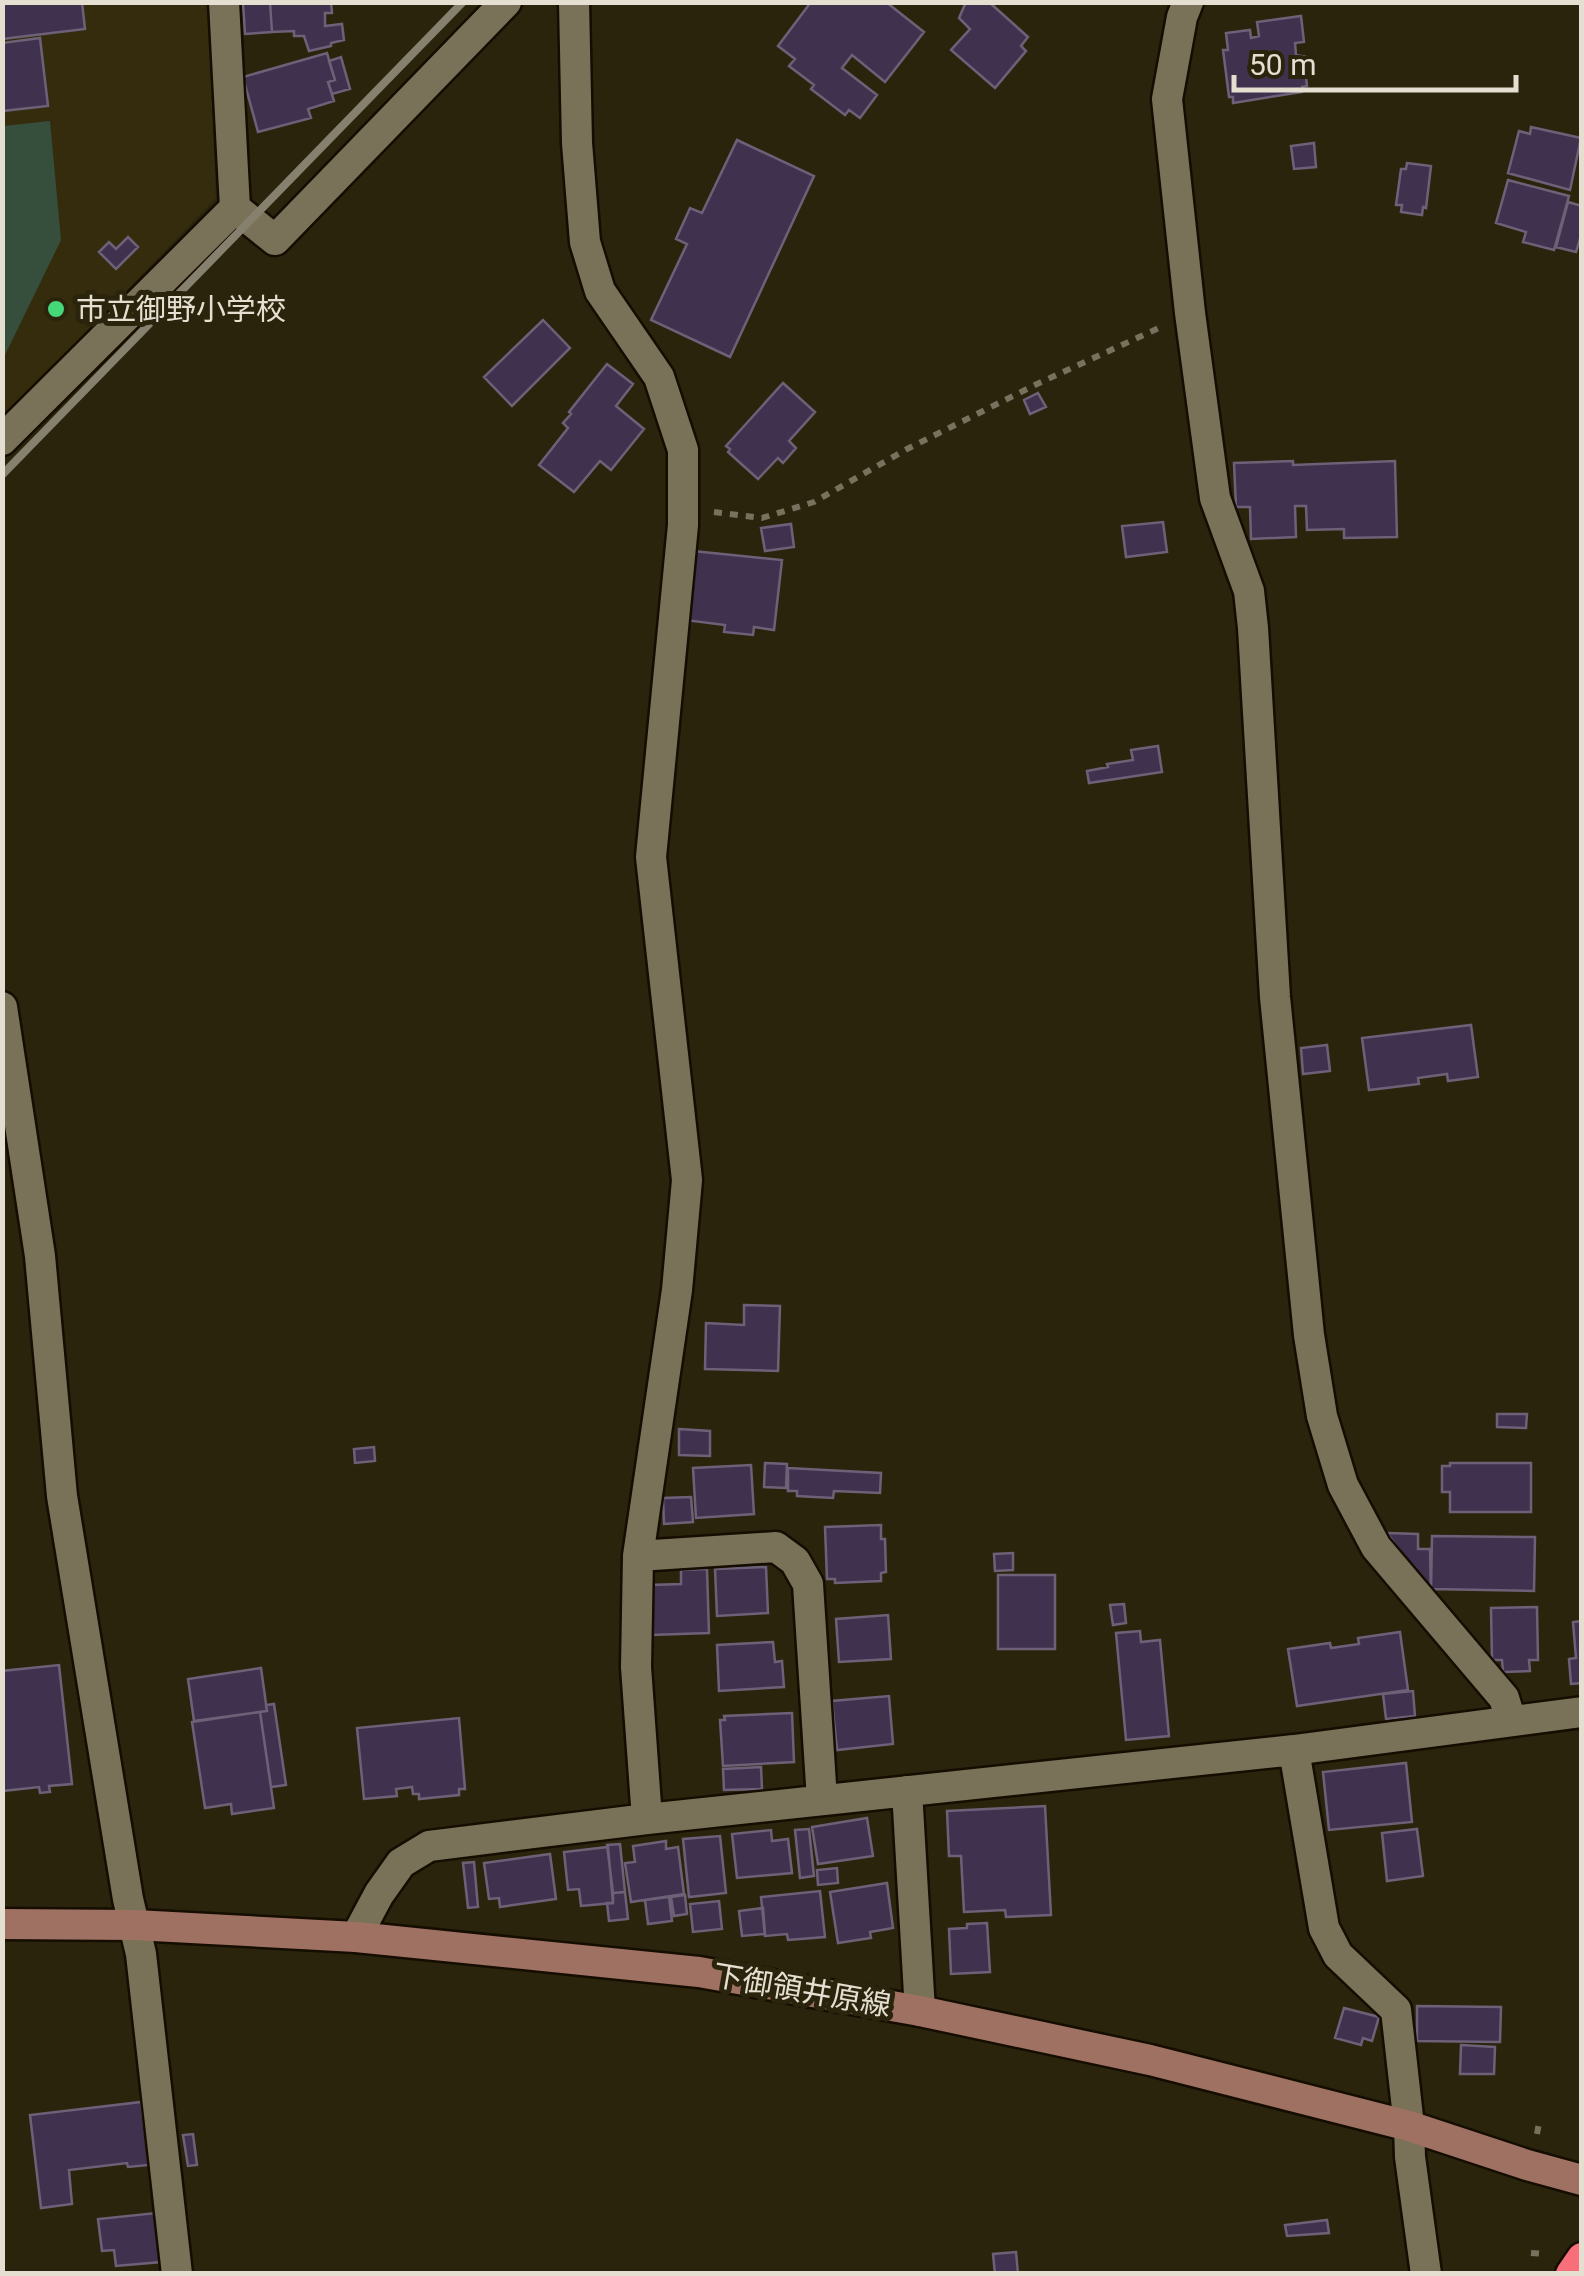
<svg xmlns="http://www.w3.org/2000/svg" width="1584" height="2276" font-family="Roboto,'Noto Sans JP',sans-serif">
<style>
.built{fill:#352c0d}
.green{fill:#354f3c}
.building{fill:#40314e;stroke:#6d6178;stroke-width:2.5}
.lines{fill:none;stroke-linecap:round;stroke-linejoin:round}
.street-casing{stroke:#140d00;stroke-width:35}
.secondary-casing{stroke:#140d00;stroke-width:35}
.highway-casing{stroke:#140d00;stroke-width:35}
.path{stroke:#77715e;stroke-width:6;stroke-dasharray:8 8;stroke-linecap:butt}
.street{stroke:#797258;stroke-width:30}
.secondary{stroke:#9f7162;stroke-width:30}
.highway{stroke:#f86f79;stroke-width:30}
.rail{stroke:#86806e;stroke-width:8}
.poi-dot{fill:#46d779;stroke:#2b240d;stroke-width:4}
.labels{text-anchor:middle;dominant-baseline:central;stroke-width:10;stroke-linejoin:round;paint-order:stroke}
.poi-label{font-size:30px;fill:#e4dfd1;stroke:#2b240d;text-anchor:start}
.street-label{font-size:30px;fill:#e4dfd1;stroke:#2b240d}
</style>
<rect width="100%" height="100%" fill="#2b240d"/>
<path class="built" d="M3 3H208L216 198 3 419Z"/>
<path class="green" d="M50 121 61 240 3 359V126Z"/>
<path class="building" d="M2 2H82L85 29 2 39Z
M270 2 272 32 245 34 243 3Z
M270 2H331L332 13H325V26L342 24 344 40 331 43V46L309 51 304 36H294V31L272 32Z
M811 2H886L924 32 885 82 852 55 842 68 877 95 860 118 849 110 845 115 811 89 814 85 789 66 795 59 778 46Z
M966 2H989L1028 37 1021 46 1026 51 995 88 951 50 970 29 959 18Z
M1301 16 1304 42 1295 43 1296 55 1307 57 1309 76 1306 77 1307 86 1302 87V92L1233 103V97H1229L1223 50H1228L1226 33 1250 30 1251 38 1259 36 1257 22Z
M40 38 48 106 2 111V43Z
M327 53 335 80 328 82 334 101 308 109 311 118 258 132 243 77Z
M341 57 350 89 332 94 328 82 335 80 329 61Z
M1531 127 1581 138 1570 190 1508 173 1519 131 1530 134Z
M737 140 814 176 730 357 651 320 687 244 676 239 690 208 702 213Z
M1314 143 1316 167 1294 169 1291 146Z
M1407 163 1431 166 1426 208 1423 207 1422 215 1401 212 1402 205H1396L1401 169H1406Z
M1508 180 1569 196 1554 250 1523 242 1526 232 1496 223Z
M1568 202 1582 206V232L1576 252 1556 247Z
M128 237 138 247 116 269 99 252 109 242 116 249Z
M543 320 570 348 512 406 484 377Z
M607 364 633 384 616 406 644 429 611 470 600 461 574 492 539 465 568 428 563 423 571 414 569 412Z
M783 383 815 412 789 441 796 448 783 463 778 458 758 479 728 452 730 449 726 446Z
M1038 393 1046 407 1030 414 1024 400Z
M1293 461V465L1395 461 1397 537 1344 538V529L1307 530 1306 506H1295L1296 537 1251 539 1250 507H1236L1234 463Z
M1163 522 1167 552 1126 557 1122 526Z
M791 524 794 547 765 551 761 528Z
M693 551 782 560 774 630 754 627 753 635 724 632 725 625 685 620Z
M1158 746 1162 772 1089 783 1087 771 1108 767 1107 764 1133 760 1131 750Z
M1471 1025 1478 1077 1448 1081 1447 1074 1418 1078 1419 1084 1369 1090 1362 1038Z
M1327 1045 1330 1071 1303 1074 1301 1048Z
M744 1305 780 1306 778 1371 705 1369 706 1323 744 1325Z
M1497 1414H1527L1526 1428 1497 1427Z
M679 1429 710 1431V1456L679 1455Z
M374 1447 375 1461 355 1463 354 1449Z
M765 1463 787 1464 786 1488 764 1487Z
M1450 1463H1531V1512H1450V1492H1442V1466H1450Z
M751 1465 754 1514 696 1518 693 1468Z
M788 1468 881 1473 880 1493 834 1491 833 1498 797 1496V1491H788Z
M691 1497 693 1522 664 1524 663 1498Z
M881 1525V1539H885L886 1572 881 1573V1581L835 1583V1579H827L825 1527Z
M1387 1533 1418 1534V1549H1430L1431 1594Z
M1432 1536 1535 1537 1534 1591 1431 1589Z
M1013 1553V1570L995 1571 994 1554Z
M766 1567 768 1613 717 1616 715 1569Z
M707 1569 709 1633 651 1635 650 1585 681 1584V1570Z
M998 1575H1055V1649H998Z
M1124 1604 1126 1623 1113 1625 1110 1605Z
M1537 1607 1538 1660H1529L1530 1671 1503 1672 1502 1660H1492L1491 1608Z
M888 1615 891 1659 839 1662 836 1619Z
M1582 1621V1683L1571 1684 1569 1659 1576 1658 1573 1622Z
M1140 1631 1141 1642 1160 1640 1169 1736 1126 1740 1116 1633Z
M1400 1632 1408 1690 1297 1706 1288 1649 1330 1643 1331 1648 1359 1644 1358 1638Z
M773 1642 775 1662 782 1661 784 1687 719 1691 717 1645Z
M59 1665 72 1784 49 1786 50 1792 40 1793 39 1787 2 1791V1671Z
M261 1668 267 1711 194 1721 188 1679Z
M1413 1691 1415 1716 1386 1719 1383 1694Z
M889 1696 893 1744 837 1750 832 1701Z
M274 1704 286 1785 271 1787 260 1712 267 1711 266 1705Z
M260 1712 274 1808 232 1814 231 1804 205 1808 192 1722Z
M792 1713 794 1762 723 1766 720 1720H725L724 1716Z
M459 1718 465 1789H459V1795L419 1799V1794H413L412 1787 396 1789 397 1796 364 1799 357 1728Z
M1406 1763 1412 1822 1329 1830 1323 1772Z
M761 1767 762 1789 724 1790 723 1769Z
M1045 1806 1051 1915 1006 1917 1005 1910 964 1912 961 1856H949L947 1811Z
M867 1818 873 1856 818 1864 812 1827Z
M809 1829 814 1876 800 1878 795 1830Z
M1417 1829 1423 1876 1387 1881 1382 1833Z
M771 1830 772 1841 788 1839 792 1873 737 1878 732 1834Z
M720 1836 726 1893 689 1897 683 1839Z
M666 1841V1849L678 1847 684 1894 631 1902 625 1863 635 1862 633 1846Z
M620 1844 625 1892 613 1893 607 1845Z
M608 1847 613 1903 581 1906 579 1889 568 1890 564 1852Z
M550 1854 556 1899 500 1907 499 1898 489 1899 484 1863Z
M474 1862 478 1907 468 1908 463 1863Z
M837 1868 838 1883 818 1885 817 1870Z
M887 1883 893 1928 870 1932 871 1938 838 1943 830 1892Z
M820 1891 825 1937 788 1940 787 1934 765 1936 761 1897Z
M625 1892 628 1919 609 1921 607 1903H613V1893Z
M685 1895 687 1914 674 1916 671 1897Z
M669 1897 672 1921 648 1924 645 1900Z
M719 1901 722 1929 693 1932 690 1904Z
M763 1908 765 1934 742 1936 739 1911Z
M987 1923 990 1972 951 1974 949 1929 967 1928V1924Z
M1417 2006 1501 2007 1500 2042 1417 2041Z
M1344 2008 1379 2017 1372 2041 1363 2038 1361 2045 1335 2038Z
M1461 2045 1495 2047 1494 2074H1460Z
M141 2102 149 2165 128 2167 127 2163 69 2170 72 2204 41 2208 30 2115Z
M193 2134 197 2165 188 2166 183 2135Z
M156 2213 161 2262 116 2266 114 2250 102 2251 98 2219Z
M1327 2220 1329 2233 1287 2236 1285 2225Z
M1016 2252 1018 2274H995L993 2254Z"/>
<g class="lines">
<defs>
<path id="street" d="M574 2 577 143 585 242 600 291 659 377 683 450V525L651 857 687 1180 677 1290 638 1556 636 1667 647 1819
M1188 2 1182 17 1167 99 1190 313 1215 498 1249 591 1253 628 1275 997 1309 1335 1322 1416 1343 1485 1376 1547 1504 1698 1511 1721
M235 208 275 240 506 2
M2 440 235 208 224 2
M2 1007 40 1256 62 1496 128 1899 141 1954 177 2274
M638 1556 776 1547 795 1561 808 1584 822 1800
M1294 1750 1324 1928 1338 1955 1396 2010 1409 2126 1410 2157 1426 2274
M907 1791 920 2011
M356 1937 379 1894 401 1863 429 1846 647 1819 1294 1750 1582 1712"/>
<path id="secondary" d="M2 1924 135 1925 356 1937 699 1972 920 2011 1150 2060 1409 2126 1527 2165 1582 2180"/>
<path id="highway" d="M1571 2274 1582 2258"/>
</defs>
<use href="#street" class="street-casing"/>
<use href="#secondary" class="secondary-casing"/>
<use href="#highway" class="highway-casing"/>
<path class="path" d="M714 512 762 518 814 502 907 449 1037 384 1161 327
M1537 2134 1539 2123
M1531 2253 1544 2254"/>
<use href="#street" class="street"/>
<use href="#secondary" class="secondary"/>
<use href="#highway" class="highway"/>
<path class="rail" d="M2 475 463 2"/>
</g>
<circle class="poi-dot" cx="56" cy="309" r="10"/>
<g class="labels">
<g class="poi-label">
<text x="76" y="309">市立御野小学校</text>
</g>
<g class="street-label">
<text transform="translate(802 1990) rotate(10)">下御領井原線</text>
</g>
</g>
<rect width="1584" height="2276" fill="none" stroke="#e4dfd1" stroke-width="10"/>
<path d="M1234 75v15h282v-15" fill="none" stroke="#e4dfd1" stroke-width="5"/>
<text x="1249" y="75" font-size="30" fill="#e4dfd1" stroke="#2b240d" stroke-width="8" paint-order="stroke">50 m</text>
</svg>
